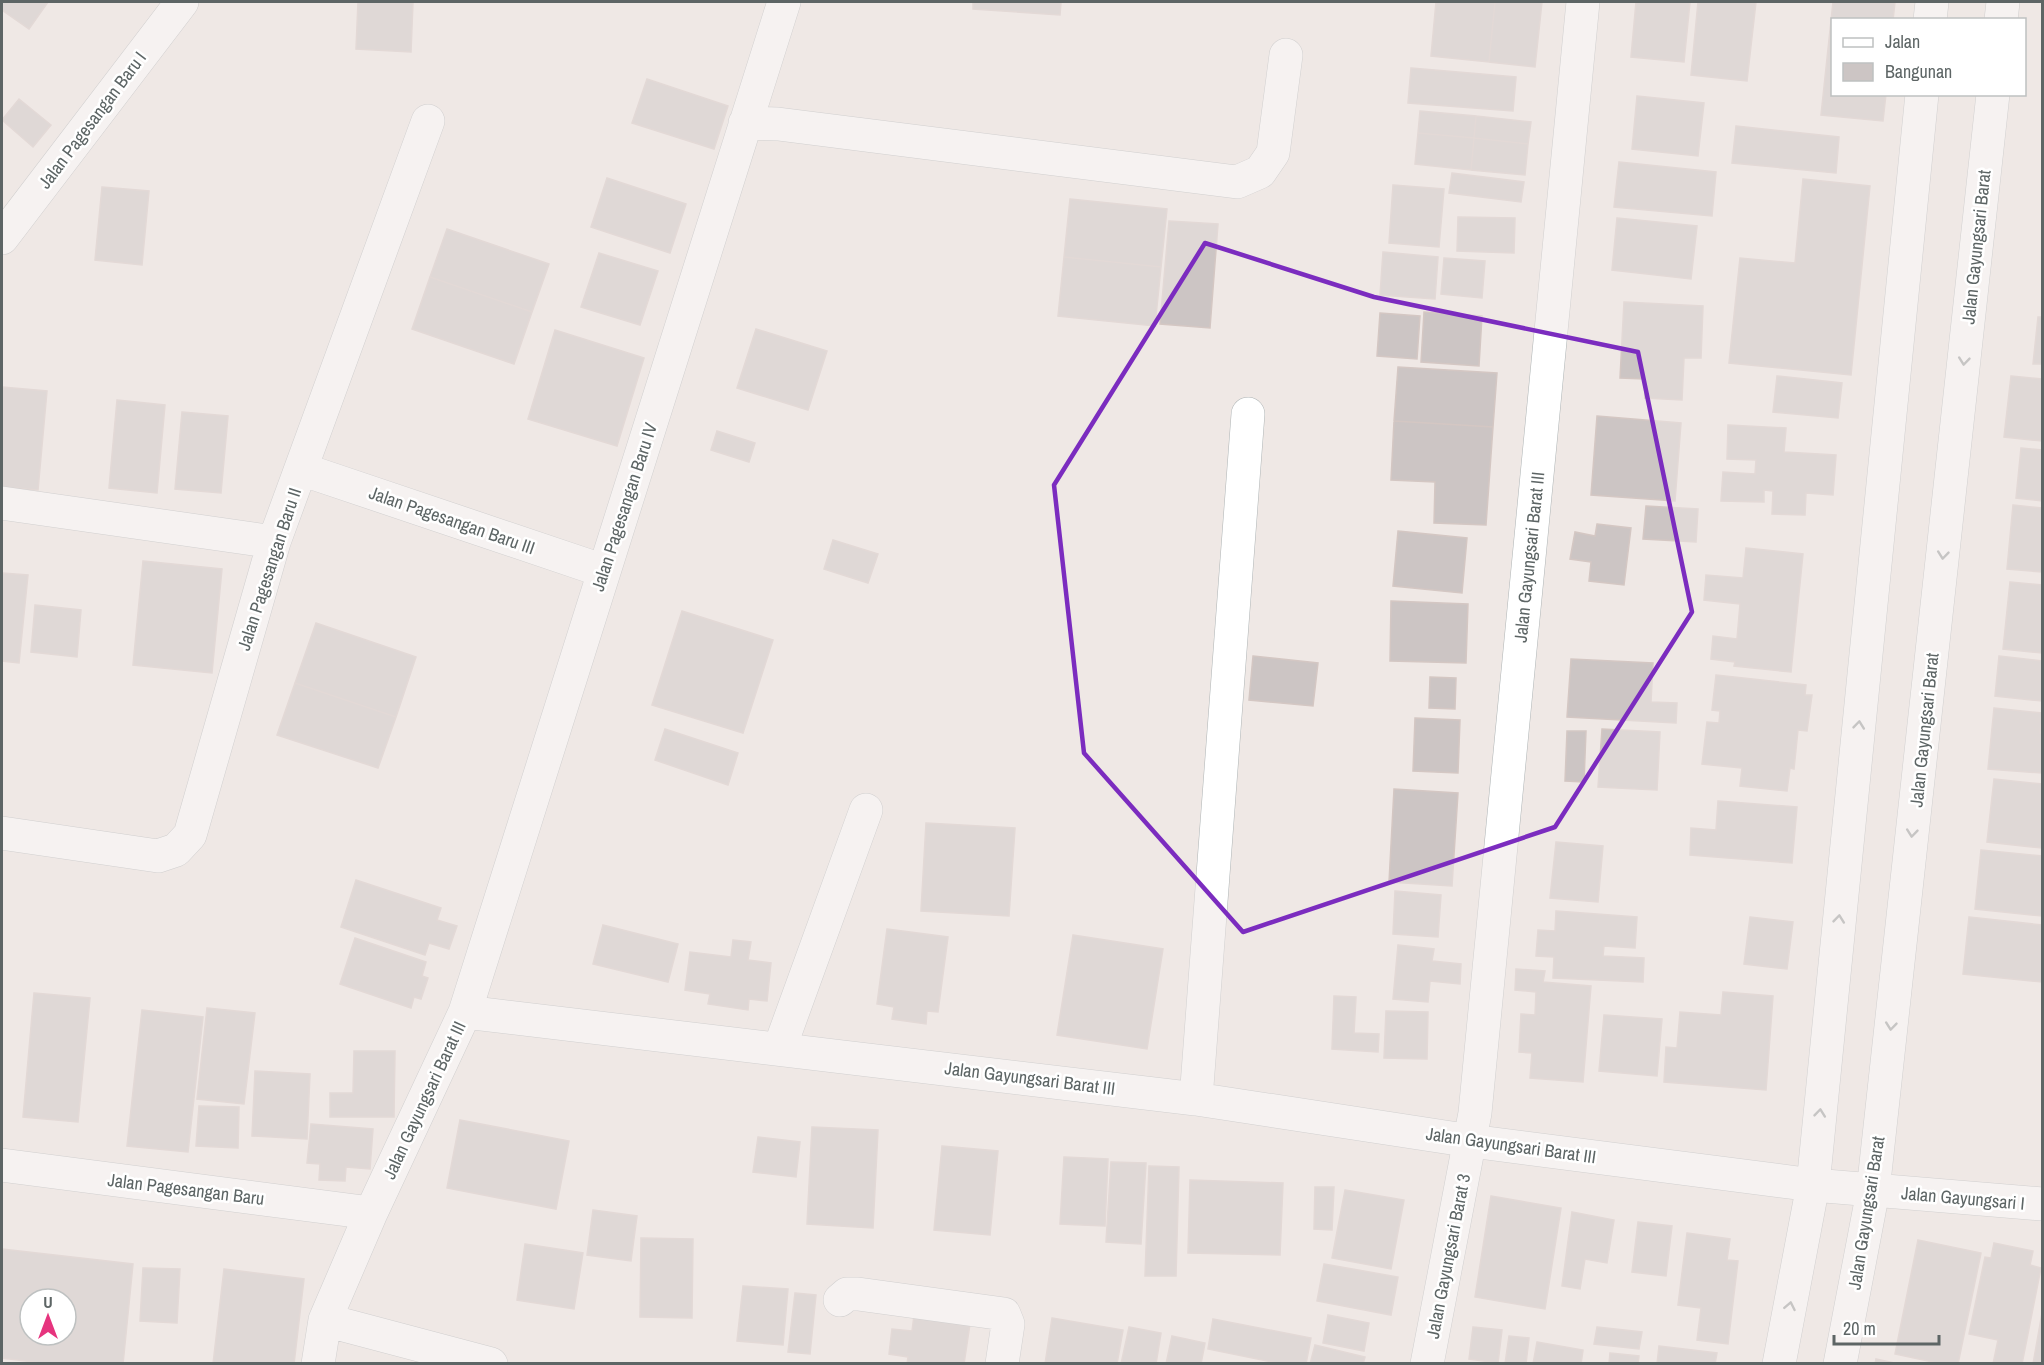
<svg xmlns="http://www.w3.org/2000/svg" width="2044" height="1365" font-family="'Archivo Narrow',sans-serif">
<style>
.building{fill:#ccc5c4;stroke:#d4c7c3;stroke-width:1.5;fill-rule:evenodd}
.lines{fill:none;stroke-linecap:round;stroke-linejoin:round}
.minor-casing{stroke:#aeb4b5;stroke-width:34}
.minor{stroke:#fff;stroke-width:33}
.oneway{stroke:#969b9b}
.marked{fill:none;stroke:#7b2cbf;stroke-width:4.5;stroke-linejoin:round}
.labels{text-anchor:middle;dominant-baseline:central;stroke-width:5;stroke-linejoin:round;paint-order:stroke}
.street-label{font-size:18px;fill:#5d6565;stroke:#fff}
</style>
<rect width="100%" height="100%" fill="#efe8e5"/>
<path class="building" d="M2 2H48L29 29 2 10Z
M358 2H413L411 52 356 49Z
M973 2H1061L1060 15 973 9Z
M1436 2H1495L1489 62 1431 56Z
M1495 2H1542L1535 67 1489 62Z
M1636 2H1690L1684 62 1631 57Z
M1698 2H1756L1747 81 1691 75Z
M1833 2H1895L1893 20H1832V94H1886L1883 121 1821 115Z
M1411 68 1516 77 1513 111 1408 103Z
M647 79 728 106 714 149 632 123Z
M1637 96 1704 103 1698 156 1632 149Z
M19 99 51 125 33 147 2 120Z
M1420 111 1476 116 1474 138 1418 133Z
M1476 116 1531 122 1528 144 1474 138Z
M1736 126 1839 137 1836 173 1732 163Z
M1418 133 1474 138 1471 170 1415 164Z
M1474 138 1528 144 1525 175 1471 170Z
M1619 162 1716 172 1712 216 1614 207Z
M1452 173 1524 182 1521 202 1449 193Z
M607 178 686 204 670 253 591 227Z
M1803 179 1870 186 1851 375 1729 363 1740 258 1795 263Z
M1393 185 1444 189 1439 247 1389 243Z
M102 187 149 191 142 265 95 260Z
M1070 199 1167 209 1161 267 1064 257Z
M1458 217 1515 218 1514 253 1457 251Z
M1617 218 1697 226 1691 279 1612 270Z
M1169 221 1218 224 1210 328 1160 324Z
M447 229 549 264 532 312 430 277Z
M1383 252 1438 257 1435 299 1380 295Z
M599 253 658 271 640 325 581 307Z
M1064 257 1161 267 1155 326 1058 316Z
M1444 258 1485 261 1482 298 1441 294Z
M430 277 532 312 514 364 412 329Z
M1624 302 1703 306 1701 358H1684L1682 400 1645 398V379L1620 378Z
M1424 312 1482 316 1479 366 1421 362Z
M1380 313 1420 316 1417 359 1377 356Z
M2038 317H2042V364H2033Z
M756 329 827 351 808 410 737 388Z
M555 330 644 358 617 446 528 419Z
M1398 367 1497 373 1493 427 1394 421Z
M1777 376 1842 383 1838 418 1773 412Z
M2011 376 2042 379V441L2004 437Z
M2 387 47 391 38 490 2 487Z
M117 400 165 405 157 493 109 488Z
M182 412 228 416 221 493 175 489Z
M1597 416 1681 423 1675 501 1591 495Z
M1394 421 1493 427 1486 525 1434 523 1435 482 1391 480Z
M1728 425 1786 428 1784 452 1836 455 1833 495 1806 493 1805 515 1772 514 1773 491 1764 490V502L1721 501 1723 472 1755 474 1756 460 1727 459Z
M717 431 755 443 749 462 711 450Z
M2021 448 2042 450V501L2016 498Z
M2013 505 2042 508V572L2007 569Z
M1646 506 1698 509 1696 542 1643 539Z
M1597 524 1631 528 1624 585 1589 581 1591 562 1570 559 1575 532 1595 536Z
M1398 531 1467 538 1462 593 1393 586Z
M833 540 878 554 868 583 824 569Z
M1746 548 1803 554 1791 672 1734 666 1735 662 1711 659 1713 636 1737 639 1740 604 1704 600 1706 575 1743 578Z
M143 561 222 569 212 673 133 665Z
M2 573 28 575 19 663 2 661Z
M2010 582 2042 585V653L2003 649Z
M1391 601 1468 604 1466 663 1390 661Z
M35 605 81 610 77 657 31 652Z
M682 611 773 640 743 733 652 705Z
M316 623 416 657 396 717 295 683Z
M1253 656 1318 663 1313 706 1249 700Z
M1999 656 2042 661V701L1995 696Z
M1571 659 1653 663 1651 702 1677 703 1676 723 1567 717Z
M1716 675 1806 685 1805 695H1812L1807 731 1798 730 1794 769 1790 768 1787 791 1740 786 1742 768 1702 764 1707 722 1719 723 1720 711 1712 710Z
M1430 677 1456 678 1455 709 1429 708Z
M295 683 396 717 378 768 277 735Z
M1994 708 2042 713 2040 733 2042 734V773L1988 769Z
M1415 718 1460 720 1458 773 1413 771Z
M665 729 738 753 728 785 655 760Z
M1602 729 1660 732 1657 790 1598 787Z
M1567 731H1586L1584 782 1565 781Z
M1994 779 2042 784V848L1987 842Z
M1394 789 1458 793 1452 886 1389 882Z
M1718 801 1797 807 1792 863 1690 855 1691 828 1716 830Z
M926 823 1015 828 1009 916 921 911Z
M1556 842 1603 846 1598 902 1550 898Z
M1981 850 2042 856V916L1975 909Z
M356 880 441 908 437 920 457 926 449 949 429 943 425 955 341 927Z
M1395 891 1441 895 1438 937 1393 934Z
M1556 911 1637 917 1635 948 1604 946 1603 956 1644 958 1643 982 1553 978 1554 957 1536 956 1538 930 1555 931Z
M1750 917 1793 922 1787 969 1744 964Z
M1969 917 2042 925V982L1963 974Z
M603 925 678 944 668 982 593 964Z
M887 929 948 937 938 1012 927 1011 926 1024 892 1019 894 1007 877 1004Z
M1073 935 1163 949 1147 1049 1057 1035Z
M355 938 426 962 422 976 428 978 421 999 414 997 411 1008 340 984Z
M733 940 751 942 748 960 771 963 767 1001 749 999 748 1010 708 1004 710 994 685 990 690 952 731 957Z
M1398 945 1434 949 1432 961 1461 964 1460 984 1430 981 1428 1002 1393 999Z
M1516 969 1545 971 1543 982 1591 986 1583 1082 1530 1078 1532 1053 1519 1052 1521 1014 1535 1015 1536 992 1515 990Z
M1723 992 1773 996 1766 1090 1664 1082 1666 1047 1677 1048 1680 1012 1721 1015Z
M34 993 90 998 78 1122 23 1117Z
M1334 996 1356 997 1354 1033 1379 1034 1378 1052 1332 1049Z
M207 1008 255 1013 244 1104 197 1099Z
M142 1010 203 1017 188 1152 127 1146Z
M1386 1011 1428 1012 1427 1059 1384 1058Z
M1604 1015 1662 1019 1657 1076 1599 1071Z
M354 1051H395L394 1117H330V1093H353Z
M255 1071 310 1074 307 1139 252 1136Z
M199 1106 239 1107 238 1148 196 1146Z
M460 1120 569 1141 556 1209 447 1188Z
M311 1124 373 1129 370 1169 346 1167 345 1181 319 1180 320 1164 307 1163Z
M812 1127 878 1130 873 1228 807 1224Z
M758 1137 800 1142 796 1177 753 1172Z
M942 1146 998 1151 990 1235 934 1230Z
M1064 1157 1108 1159 1105 1226 1060 1224Z
M1111 1162 1146 1163 1141 1244 1106 1242Z
M1149 1166 1179 1167 1176 1276H1145Z
M1190 1180 1283 1183 1280 1255 1188 1253Z
M1315 1187H1334L1332 1230 1314 1229Z
M1345 1190 1404 1200 1391 1269 1332 1258Z
M1491 1196 1561 1208 1545 1309 1475 1297Z
M593 1210 637 1216 631 1261 587 1255Z
M1572 1212 1614 1220 1607 1263 1585 1259 1580 1289 1562 1286Z
M1638 1222 1672 1226 1666 1276 1632 1272Z
M1687 1233 1730 1239 1727 1260 1738 1261 1728 1344 1697 1340 1701 1308 1678 1305Z
M641 1238 693 1239 692 1318 640 1317Z
M1918 1240 1981 1253 1958 1364H1942L1895 1354Z
M1994 1243 2033 1251 2030 1265 2041 1268 2022 1364H1993L1998 1340 1969 1334 1985 1257 1991 1258Z
M525 1244 583 1253 574 1309 517 1300Z
M2 1249 133 1264 123 1364H49L2 1358ZM30 1299H66V1335H30Z
M1324 1264 1398 1277 1391 1315 1317 1301Z
M143 1268 180 1269 177 1323 140 1321Z
M224 1269 304 1279 294 1364H213Z
M743 1286 788 1289 783 1345 737 1341Z
M795 1293 816 1295 810 1354 788 1352Z
M915 1308 971 1317 964 1364H907L908 1357 889 1354 892 1329 912 1331Z
M2042 1313V1364H2033Z
M1328 1315 1369 1323 1364 1351 1323 1343Z
M1052 1318 1123 1330 1117 1364H1045Z
M1213 1319 1311 1338 1306 1364H1282L1208 1349Z
M1129 1327 1161 1333 1156 1364H1121Z
M1473 1327 1502 1330 1498 1363 1469 1359Z
M1597 1327 1642 1332 1639 1349 1594 1344Z
M1172 1336 1205 1343 1201 1364H1166Z
M1509 1336 1529 1338 1526 1364H1505Z
M1537 1342 1583 1350 1581 1364H1533Z
M1315 1345 1365 1357 1363 1364H1310Z
M1659 1346 1717 1353 1715 1364H1657Z
M1610 1353 1639 1356 1638 1364H1609Z
M1876 1359 1899 1364H1875Z"/>
<g class="lines">
<defs>
<path id="minor" d="M1930 20 1932 2
M2001 20 2003 2
M745 123 778 124 1237 182 1260 172 1273 153 1286 55
M2 238 182 2
M301 469 604 571
M2 503 274 542
M2 833 158 856 176 850 190 835 274 542 428 121
M465 1012 784 2
M780 1047 866 810
M1196 1099 1248 414
M2 1165 371 1213
M840 1300 847 1294H858L1004 1314 1008 1324 1002 1364
M325 1320 491 1364
M318 1364 325 1320 371 1213 465 1012 1196 1099 1471 1141 1813 1185 2042 1204
M1427 1364 1475 1113 1583 2
M1779 1364 1813 1185 1922 94
M1840 1364 1873 1191 1993 94"/>
</defs>
<use href="#minor" class="minor-casing"/>
<use href="#minor" class="minor"/>
</g>
<defs><path id="oneway-chevron" d="M-2-3.5L2.5 0L-2 3.5" fill="none" stroke-width="1.6" stroke-linecap="round" stroke-linejoin="round" transform="scale(1.5)"/></defs>
<g class="oneway">
<use href="#oneway-chevron" transform="translate(1964 361) rotate(96)"/>
<use href="#oneway-chevron" transform="translate(1943 555) rotate(96)"/>
<use href="#oneway-chevron" transform="translate(1859 725) rotate(-84)"/>
<use href="#oneway-chevron" transform="translate(1912 833) rotate(96)"/>
<use href="#oneway-chevron" transform="translate(1839 919) rotate(-84)"/>
<use href="#oneway-chevron" transform="translate(1891 1026) rotate(96)"/>
<use href="#oneway-chevron" transform="translate(1820 1113) rotate(-84)"/>
<use href="#oneway-chevron" transform="translate(1790 1306) rotate(-79)"/>
</g>
<path d="M0 0H2044V1365H0ZM1205 243 1374 297 1638 352 1692 612 1555 827 1243 932 1084 753 1054 485Z" fill="#efe8e5" fill-opacity=".55" fill-rule="evenodd"/>
<path class="marked" d="M1205 243 1374 297 1638 352 1692 612 1555 827 1243 932 1084 753 1054 485Z"/>
<g class="labels">
<g class="street-label">
<text transform="translate(92 120) rotate(-53)">Jalan Pagesangan Baru I</text>
<text transform="translate(1976 247) rotate(-84)">Jalan Gayungsari Barat</text>
<text transform="translate(624 507) rotate(-72)">Jalan Pagesangan Baru IV</text>
<text transform="translate(452 520) rotate(19)">Jalan Pagesangan Baru III</text>
<text transform="translate(1529 557) rotate(-84)">Jalan Gayungsari Barat III</text>
<text transform="translate(269 569) rotate(-72)">Jalan Pagesangan Baru II</text>
<text transform="translate(1924 730) rotate(-84)">Jalan Gayungsari Barat</text>
<text transform="translate(1030 1078) rotate(7)">Jalan Gayungsari Barat III</text>
<text transform="translate(424 1100) rotate(-65)">Jalan Gayungsari Barat III</text>
<text transform="translate(1511 1145) rotate(8)">Jalan Gayungsari Barat III</text>
<text transform="translate(186 1189) rotate(7)">Jalan Pagesangan Baru</text>
<text transform="translate(1963 1198) rotate(5)">Jalan Gayungsari I</text>
<text transform="translate(1866 1213) rotate(-81)">Jalan Gayungsari Barat</text>
<text transform="translate(1448 1256) rotate(-79)">Jalan Gayungsari Barat 3</text>
</g>
</g>
<rect width="2044" height="1365" fill="none" stroke="#5d6565" stroke-width="6"/>
<rect x="1831" y="18" width="195" height="78" fill="#ffffff" stroke="#bec1c1" stroke-width="1.5"/>
<rect x="1843" y="38" width="30" height="9" fill="#ffffff" stroke="#bec1c1" stroke-width="1.5"/>
<text x="1885" y="48" font-size="18" fill="#5d6565">Jalan</text>
<rect x="1843" y="63" width="30" height="18" fill="#ccc5c4" stroke="#bec1c1" stroke-width="1.5"/>
<text x="1885" y="78" font-size="18" fill="#5d6565">Bangunan</text>
<g transform="translate(48 1317)"><circle r="28" fill="#ffffff" stroke="#bec1c1" stroke-width="1.5"/>
<path d="M0-4.5L10 22L0 15L-10 22Z" fill="#e6347e"/>
<text y="-9" font-size="16" font-weight="bold" text-anchor="middle" fill="#5d6565">U</text>
</g>
<path d="M1834 1335v9h105v-9" fill="none" stroke="#5d6565" stroke-width="3"/>
<text x="1843" y="1335" font-size="18" fill="#5d6565" stroke="#ffffff" stroke-width="4.5" paint-order="stroke">20 m</text>
</svg>
